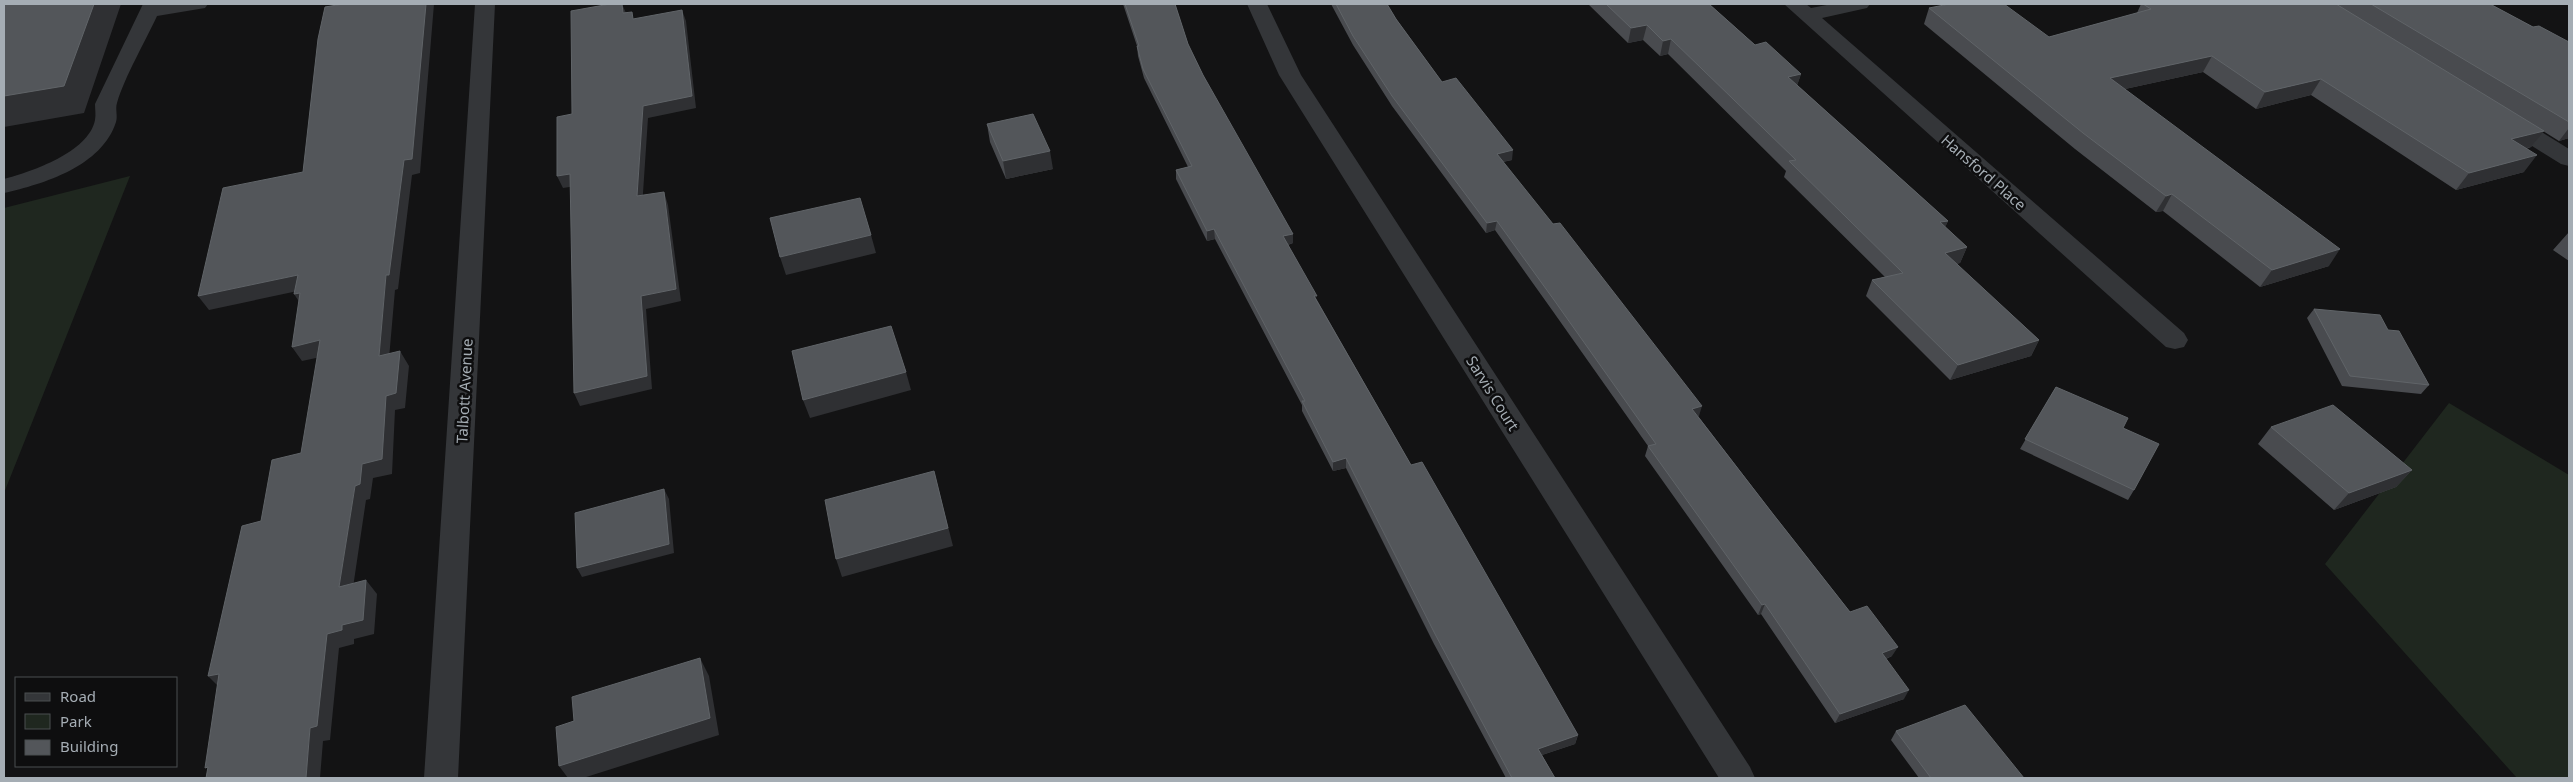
<svg xmlns="http://www.w3.org/2000/svg" width="2573" height="782" font-family="'Noto Sans',sans-serif">
<style>
.green{fill:#1f271f}
.lines{fill:none;stroke-linecap:round;stroke-linejoin:round}
.lane{fill:#343639;fill-rule:evenodd}
.street{fill:#343639;fill-rule:evenodd}
.wall{fill:#494b4f}
.shaded-wall{fill:#2f3033}
.building{fill:#53565a;stroke:#606468}
.labels{text-anchor:middle;dominant-baseline:central;stroke-width:5;stroke-linejoin:round;paint-order:stroke}
.street-label{font-size:15px;fill:#a5adb4;stroke:#0e0e0f}
</style>
<rect width="100%" height="100%" fill="#131314"/>
<path class="green" d="M130 176 4 493V208Z
M2449 403 2569 475V778H2517L2325 564Z"/>
<g class="lines">
<path class="lane" d="M143 4H208L205 8 157 16C145 42 125 76 117 103 115 109 118 116 116 122 102 166 44 184 4 193V179C31 172 89 152 95 120 96 115 95 109 95 104Z"/>
<path class="street" d="M475 4H495L458 778H424Z
M1247 4H1267L1301 75 1750 767 1755 778H1719L1279 75Z
M1784 4H1806L1811 8 1832 4H1870L1867 8 1822 18 2184 333 2188 340 2184 347 2175 349 2166 347Z
M2505 112 2513 114 2569 149V166L2561 164 2497 124 2494 119 2497 114Z"/>
</g>
<path class="wall" d="M1123 4H1175L1188 44 1203 75 1293 243 1288 245 1317 300 1411 465 1578 735 1575 744 1542 755 1555 778H1506L1434 644 1346 468 1333 471 1302 411V405L1215 239 1207 241 1176 179V170L1188 167 1144 78 1138 56 1137 46Z
M1331 4H1387L1396 19 1442 82 1512 160 1503 162 1699 416H1698L1773 514 1850 612 1892 656 1886 659 1904 699 1835 723 1761 614 1758 615 1645 456 1648 446 1552 310 1495 230 1486 233 1392 106 1353 45Z
M1588 4H1709L1755 45 1801 74 1797 85 1948 221 1945 227 1967 247 1960 263 1956 264 2039 340 2031 356 1950 380 1866 296 1872 280 1885 277 1784 177 1786 171 1668 54 1660 56 1643 40 1628 43Z
M2141 4H2490L2533 27 2569 42V138L2559 141 2543 131 2531 147 2526 149 2524 172 2456 190 2311 95 2256 109 2203 72 2125 89 2329 266 2260 287 2163 211 2156 212 2075 149 1924 24 1929 8 2049 37 2137 13Z
M987 124 1053 169 1006 179 990 142Z
M2569 232V261L2553 250Z
M2314 309 2429 385 2421 394 2342 386 2307 318Z
M2056 387 2123 428 2134 490 2128 500 2020 449Z
M2271 427 2412 470 2396 487 2334 510 2258 444Z
M1896 731 2024 778H1919L1891 740Z"/>
<path class="shaded-wall" d="M94 4H121L84 113 4 127V96Z
M426 4H434L420 173 412 175 398 289 395 290 388 370 379 356 386 275Z
M622 4 626 13H623Z
M682 10 686 21 696 108 648 118 642 208 637 196 643 106Z
M1647 25 1643 40 1628 43 1631 28Z
M1671 39 1668 54 1660 56 1663 41Z
M2212 56 2203 72 2102 94 2110 78Z
M1801 74 1796 89 1788 77Z
M2321 79 2311 95 2256 109 2265 92Z
M2569 128V138L2559 141Z
M2544 131 2531 147 2498 155 2511 139Z
M1513 150 1512 160 1495 163 1497 154Z
M1050 151 1053 169 1006 179 1003 161Z
M2537 155 2524 172 2456 190 2469 173Z
M570 174 576 186 563 188 557 176Z
M664 192 668 205 681 301 646 309 652 389 580 406 574 393 641 296Z
M2172 194 2163 211 2156 212 2166 196Z
M1497 221 1495 230 1486 233 1487 223Z
M1948 221 1941 236 1940 222Z
M1214 229 1215 239 1207 241V231Z
M1293 234V243L1283 246V236Z
M871 235 876 253 786 275 780 257Z
M1967 247 1960 263 1938 269 1945 253Z
M2340 249 2329 266 2260 287 2272 270Z
M298 275 307 289 209 310 198 296Z
M300 293 304 309 294 294Z
M320 340 330 355 302 361 292 347Z
M2039 340 2031 356 1950 380 1958 365Z
M400 351 409 366 405 408 395 410 392 474 373 478 370 499 366 500 351 601 339 587 355 486Z
M906 372 911 390 810 418 803 400Z
M1702 406 1699 416 1689 419 1692 409Z
M1346 458V468L1333 471V462Z
M2412 470 2396 487 2334 510 2349 493Z
M934 471 953 546 842 577 836 559Z
M664 489 669 499 674 553 582 577 577 568Z
M366 580 377 594 374 634 354 639V644L339 648 330 740 323 741 320 778H306L310 728 327 634 342 625Z
M1765 604 1761 614 1758 615 1762 605Z
M1898 647 1892 656 1877 662 1882 653Z
M700 658 709 676 719 735 583 778H568L559 766Z
M219 674 222 690 208 676Z
M1909 690 1904 699 1835 723 1840 714Z
M1578 735 1575 744 1536 757 1538 749Z"/>
<path class="building" d="M4 4H94L64 86 4 96Z
M343 4H426L412 159 404 160 389 275H386L379 356 400 351 396 393 386 396 382 459 362 464 360 484 355 486 339 587 366 580 363 620 342 625V630L327 634 317 726 310 728 306 778H206L208 767 205 768 219 674 208 676 242 526 261 521 272 460 301 453 320 340 292 347 300 293 294 294 298 275 198 296 223 188 303 172 318 39 325 7Z
M610 4H622L623 13 632 12 633 19 682 10 692 96 643 106 637 196 664 192 676 289 641 296 647 376 574 393 570 174 557 176V117L572 114 571 11Z
M1125 4H1175L1188 44 1203 75 1293 234 1283 236 1317 296H1314L1411 465 1422 462 1578 735 1538 749 1555 778H1512L1435 634 1346 458 1333 462 1302 401H1305L1214 229 1207 231 1176 170 1192 166 1143 69 1137 46H1139Z
M1336 4H1387L1396 19 1442 82 1456 78 1513 150 1497 154 1553 224 1560 223 1702 406 1692 409 1773 514 1850 612 1867 606 1898 647 1882 653 1909 690 1840 714 1765 604 1762 605 1648 446 1656 444 1554 300 1497 221 1487 223 1392 96 1353 36Z
M1606 4H1709L1755 45 1766 42 1801 74 1788 77 1948 221 1940 222 1967 247 1945 253 2039 340 1958 365 1872 280 1903 273 1789 161 1796 160 1671 39 1663 41 1647 25 1631 28Z
M1949 4H2004L2049 37 2151 9 2143 4H2336L2544 131 2511 139 2537 155 2469 173 2321 79 2265 92 2212 56 2110 78 2340 249 2272 270 2172 194 2166 196 2083 133 1929 8Z
M2371 4H2490L2533 27 2539 26 2569 42V122Z
M1033 114 1050 151 1003 161 987 124Z
M860 198 871 235 780 257 770 218Z
M2314 309 2380 315 2388 330 2399 331 2429 385 2350 376Z
M891 326 906 372 803 400 792 351Z
M2056 387 2128 418 2123 428 2159 444 2134 490 2025 439Z
M2333 405 2412 470 2349 493 2271 427Z
M934 471 948 528 836 559 825 500Z
M664 489 669 544 577 568 575 513Z
M700 658 710 718 559 766 556 727 574 721 572 697Z
M1965 705 2024 778H1931L1896 731Z"/>
<g class="labels">
<g class="street-label">
<text transform="translate(1984 172) rotate(41)">Hansford Place</text>
<text transform="translate(464 391) rotate(-87)">Talbott Avenue</text>
<text transform="translate(1493 393) rotate(58)">Sarvis Court</text>
</g>
</g>
<rect width="2573" height="782" fill="none" stroke="#a5adb4" stroke-width="10"/>
<rect x="15" y="677" width="162" height="90" fill="#0e0e0f" stroke="#4a4e51"/>
<rect x="25" y="693" width="25" height="8" fill="#343639" stroke="#4a4e51"/>
<text x="60" y="702" font-size="15" fill="#a5adb4">Road</text>
<rect x="25" y="714" width="25" height="15" fill="#1f271f" stroke="#4a4e51"/>
<text x="60" y="727" font-size="15" fill="#a5adb4">Park</text>
<rect x="25" y="740" width="25" height="15" fill="#53565a" stroke="#4a4e51"/>
<text x="60" y="752" font-size="15" fill="#a5adb4">Building</text>
</svg>
